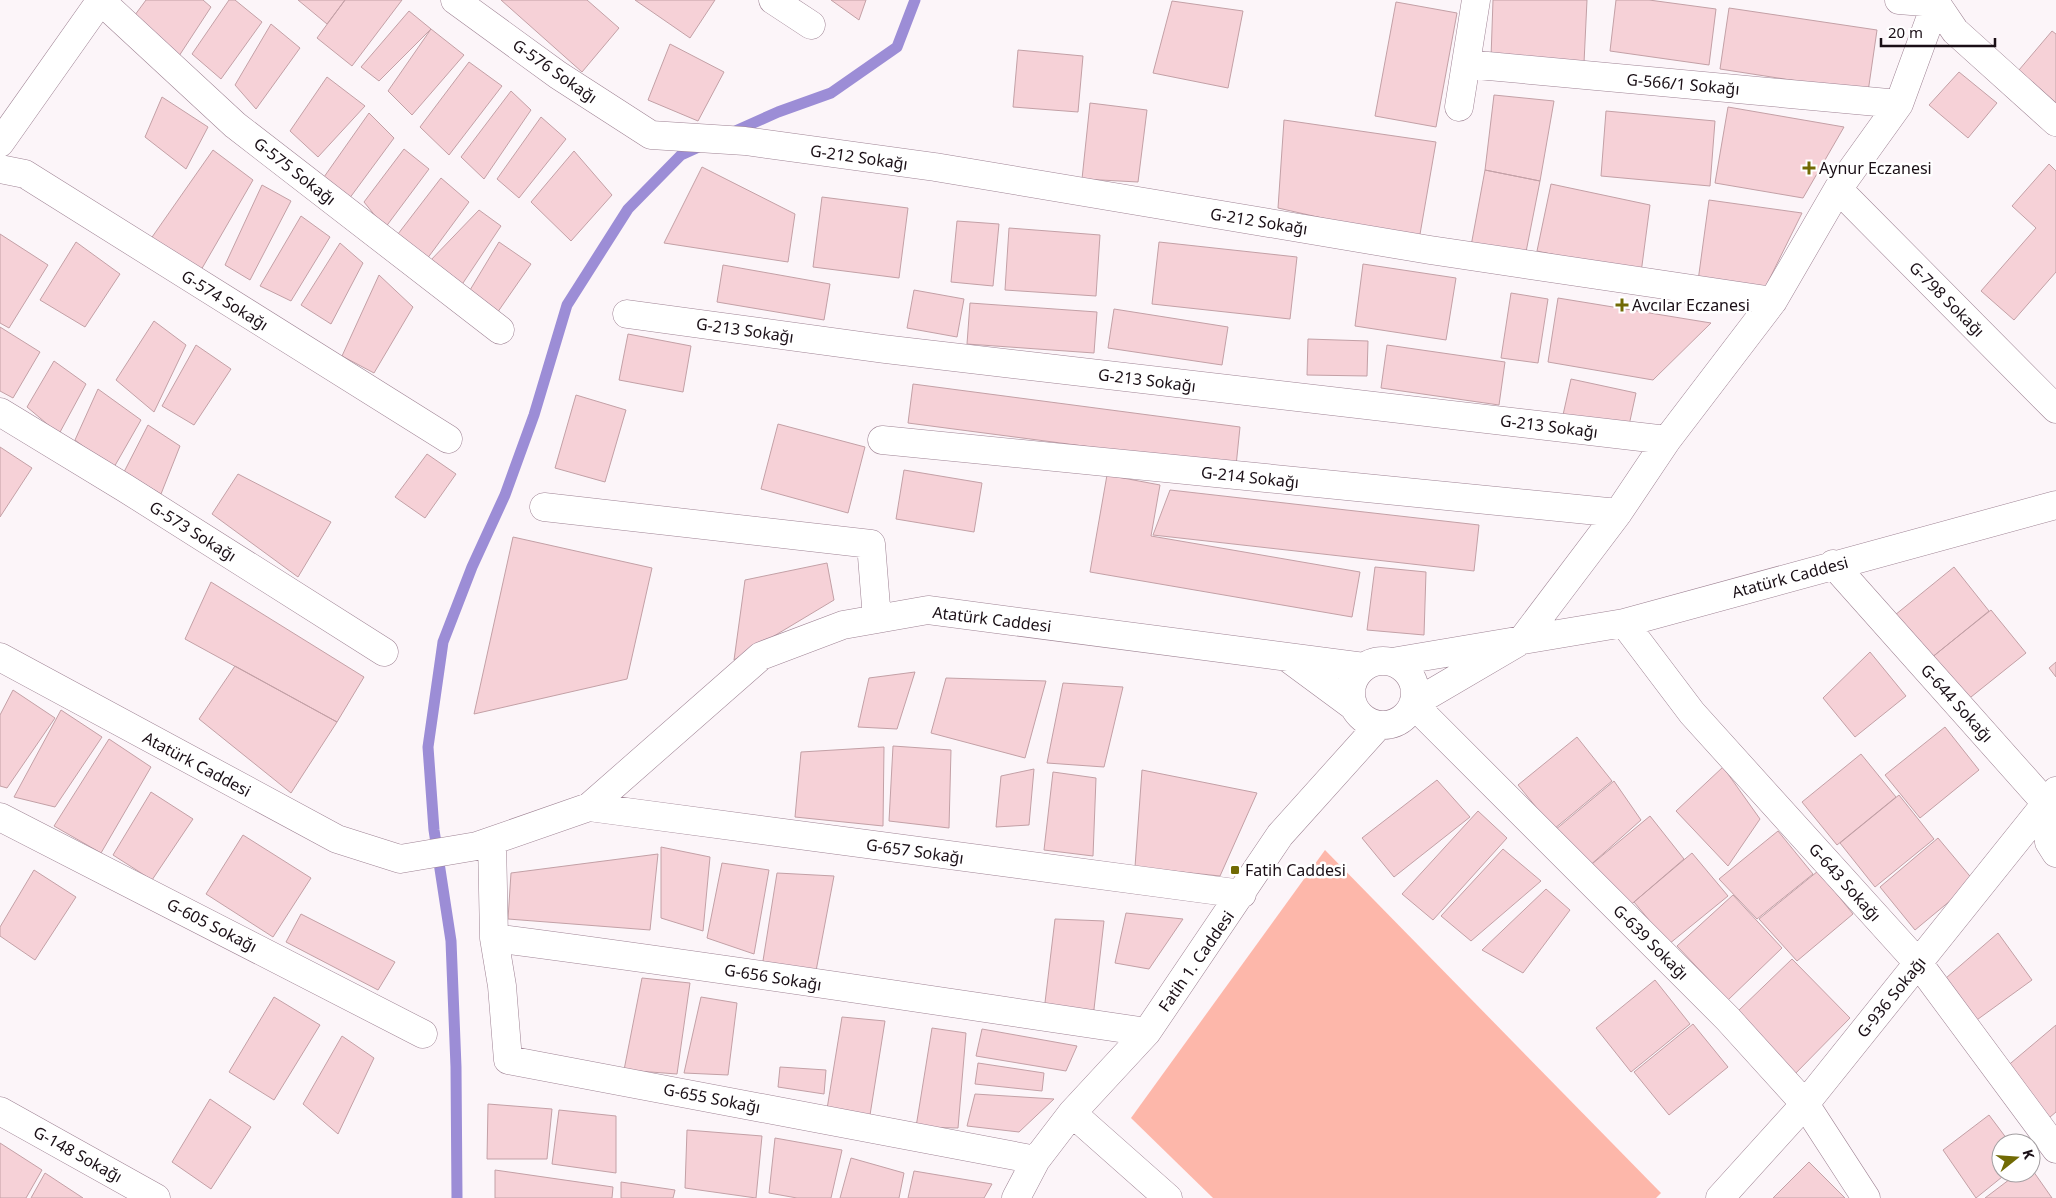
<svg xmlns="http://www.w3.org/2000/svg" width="2056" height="1198" font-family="'Noto Sans',sans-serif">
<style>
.green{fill:#fdb7aa}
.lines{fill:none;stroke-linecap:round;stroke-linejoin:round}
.stream{stroke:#9c8dd6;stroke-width:11}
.building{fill:#f6d1d7;stroke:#c3a0a6}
.minor-casing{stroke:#9f8394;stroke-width:29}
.major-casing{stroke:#9f8394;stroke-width:29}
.minor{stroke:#fff;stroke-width:28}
.major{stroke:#fff;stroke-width:28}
.poi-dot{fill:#716a04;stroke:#fff;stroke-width:2}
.labels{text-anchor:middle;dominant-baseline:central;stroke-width:5;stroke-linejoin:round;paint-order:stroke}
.street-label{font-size:16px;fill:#1a0f16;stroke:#fff}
.poi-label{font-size:16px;fill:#1a0f16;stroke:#fff;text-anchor:start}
</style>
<rect width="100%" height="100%" fill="#fcf5f9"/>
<path class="green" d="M1325 850 1661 1193 1656 1198H1213L1131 1118Z"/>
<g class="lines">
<path class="stream" d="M731 133 778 112 831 93 897 47 915 0
M457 1198 456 1067 451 941 434 830 428 747 443 642 472 567 505 495 534 415 567 305 628 209 681 155 703 145"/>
</g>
<path class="building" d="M146 0H203L211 7 179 56 132 19Z
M229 0H235L262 22 221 79 192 54Z
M298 0H345L327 24Z
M345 0H402L352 66 317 38Z
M501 0H587L619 28 582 72Z
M635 0H715L690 38Z
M831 0H866L859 20Z
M1493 0H1587L1584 63 1491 58Z
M1616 0H1649L1716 9 1709 65 1610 51Z
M1172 1 1243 11 1228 88 1153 73Z
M1396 2 1457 13 1436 127 1375 116Z
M1729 8 1877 30 1868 92 1720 69Z
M409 11 431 29 379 81 361 67Z
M271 24 300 48 256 109 235 85Z
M431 29 464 55 412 115 388 91Z
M2052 31 2056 34V103L2019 70Z
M670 44 724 72 698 121 648 100Z
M1018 50 1083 56 1078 112 1013 107Z
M469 62 502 86 449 155 420 127Z
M1959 72 1997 103 1968 138 1929 105Z
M327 77 365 106 318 157 290 131Z
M511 91 531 110 484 179 461 157Z
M1494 95 1554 101 1540 181 1485 170Z
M162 97 208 127 186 169 145 137Z
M1090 103 1147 110 1138 182 1082 179Z
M1728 107 1844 127 1803 198 1715 183Z
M1606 111 1715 121 1710 186 1601 176Z
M369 113 394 138 349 199 324 177Z
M541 117 566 139 519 198 497 179Z
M1284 120 1436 142 1419 240 1278 208Z
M404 149 429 169 385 228 364 202Z
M213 150 253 180 197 277 150 240Z
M574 151 612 195 571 241 531 202Z
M2049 164 2056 171V272L2014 320 1981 291 2036 228 2012 206Z
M702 167 795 214 788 262 664 243Z
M1485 170 1540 181 1525 257 1471 246Z
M441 178 469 202 427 259 398 234Z
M1551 184 1650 205 1641 273 1537 251Z
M262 185 291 201 250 280 225 265Z
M822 197 908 208 899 278 813 267Z
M1709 200 1802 213 1764 290 1698 281Z
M479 210 501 226 459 289 428 263Z
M301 216 330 237 291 301 260 286Z
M957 221 999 224 993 286 951 282Z
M1009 228 1100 235 1096 296 1005 290Z
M0 234 48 265 9 328 0 323Z
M76 242 120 274 85 327 40 300Z
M499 242 531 264 495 316 467 295Z
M1159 242 1297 257 1290 319 1152 304Z
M340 243 363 263 331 324 301 305Z
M1363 264 1456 278 1446 340 1355 326Z
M723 265 830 284 824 320 717 302Z
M379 275 413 307 374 373 342 356Z
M914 290 964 299 957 337 907 328Z
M1511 293 1548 299 1538 363 1501 358Z
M1558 298 1711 323 1653 380 1548 362Z
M970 303 1097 312 1094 353 967 344Z
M1114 309 1228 327 1222 365 1108 348Z
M154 321 186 345 154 412 116 380Z
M0 327 40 352 13 398 0 391Z
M628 334 691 346 683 392 619 380Z
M1308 339 1368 341 1367 376 1307 375Z
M196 345 231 369 194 425 162 406Z
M1387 345 1505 362 1499 405 1381 388Z
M54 361 86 384 59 434 27 407Z
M1571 379 1636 393 1628 430 1563 415Z
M913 384 1240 427 1236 466 908 423Z
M98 389 141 420 113 469 75 440Z
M576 395 626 410 605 482 555 468Z
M778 424 865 447 848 513 761 489Z
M148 425 180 446 161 494 124 472Z
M0 447 32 468 0 517Z
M427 454 456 474 425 518 395 497Z
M904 470 982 483 974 532 896 519Z
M238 474 331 522 298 577 212 514Z
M1107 475 1160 485 1151 536 1360 572 1352 617 1090 572Z
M1170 490 1479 525 1474 571 1153 535Z
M513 537 652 568 627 679 474 714Z
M827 563 834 600 734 660 745 580Z
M1375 567 1426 572 1424 635 1367 630Z
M1954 567 1989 611 1930 659 1895 615Z
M211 582 364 677 337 722 185 639Z
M1991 610 2026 653 1966 701 1931 658Z
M1870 652 1906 696 1855 737 1823 698Z
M2056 662V677L2049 668Z
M235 666 337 722 291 793 199 719Z
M915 672 897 729 858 727 869 678Z
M946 678 1046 681 1025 758 931 733Z
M1063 683 1123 687 1104 767 1047 763Z
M13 690 55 718 7 788 0 786V715Z
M61 710 102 737 55 807 14 797Z
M1945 727 1979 770 1920 818 1885 775Z
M1577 737 1612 781 1554 829 1518 785Z
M109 739 151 767 101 853 54 826Z
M893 746 951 750 949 828 889 821Z
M884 747 883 826 795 817 801 752Z
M1861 754 1896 797 1837 845 1802 802Z
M1723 767 1760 819 1728 866 1676 811Z
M1034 769 1029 825 996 827 1001 776Z
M1142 770 1257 793 1220 876 1135 867Z
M1053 772 1096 778 1093 856 1044 850Z
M1437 780 1470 817 1394 877 1362 838Z
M1614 781 1641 820 1587 868 1555 830Z
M151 792 193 819 152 880 113 855Z
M1899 795 1934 839 1875 887 1840 843Z
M1478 811 1507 838 1433 920 1402 894Z
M1650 816 1684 859 1627 908 1592 864Z
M1778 831 1813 874 1757 919 1719 879Z
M243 835 311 878 273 937 206 894Z
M1938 838 1974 881 1915 930 1880 887Z
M661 847 710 857 703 931 661 918Z
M1503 849 1541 881 1471 941 1441 916Z
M1692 853 1728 896 1669 944 1634 902Z
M658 854 650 930 508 919 511 873Z
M722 863 769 870 754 954 707 938Z
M34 870 76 897 35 960 0 936V927Z
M1818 871 1853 914 1797 961 1759 919Z
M777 873 834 876 816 971 762 967Z
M1546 889 1570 910 1523 973 1482 950Z
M1733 895 1782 948 1728 1000 1677 946Z
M1126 913 1183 919 1149 969 1115 963Z
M301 914 395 962 378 990 286 942Z
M1055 919 1104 921 1093 1018 1044 1011Z
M1998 933 2032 980 1974 1022 1946 978Z
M1792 959 1850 1018 1791 1078 1737 1012Z
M642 978 690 983 677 1074 624 1070Z
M1655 980 1690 1024 1631 1072 1596 1028Z
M274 997 320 1025 274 1100 229 1072Z
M701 997 737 1003 728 1075 684 1073Z
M842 1017 885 1021 870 1115 827 1109Z
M1693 1024 1728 1067 1669 1115 1634 1072Z
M2056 1025V1112L2044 1122 2005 1068Z
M932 1028 966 1033 958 1128 916 1127Z
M982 1029 1077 1046 1066 1071 976 1056Z
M342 1036 374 1058 338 1134 303 1104Z
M978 1063 1044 1073 1042 1091 975 1084Z
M780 1067 826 1070 824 1094 778 1087Z
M975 1094 1054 1099 1019 1132 967 1126Z
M210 1099 251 1127 211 1189 172 1162Z
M488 1104 552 1109 547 1159H487Z
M559 1110 616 1116V1173L552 1164Z
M1989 1115 2010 1143H2001V1173H2007L1976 1198 1943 1150Z
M687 1130 762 1136 756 1198 685 1188Z
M775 1138 842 1150 831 1198H797L769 1193Z
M0 1143 42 1170 26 1198H0Z
M851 1158 904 1173 899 1198H840Z
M1809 1162 1845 1198H1773Z
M2031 1168 2052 1198H1985L2018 1173H2031Z
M495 1170 613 1187 612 1198H495Z
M914 1171 992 1184 984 1198H908Z
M45 1173 83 1198H31Z
M621 1182 675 1190 673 1198H621Z"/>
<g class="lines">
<defs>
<path id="minor" d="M100 0 235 125 500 330
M455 0 558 75 651 135 745 141 935 167 1430 250 1773 301
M773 0 811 25
M1899 0 1936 3 1955 31 2056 122
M1466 64 1899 104
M1459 107 1476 0
M0 169 25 174 448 439
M1838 189 2056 409
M627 314 884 349 1667 440
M0 412 125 488 384 652
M882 440 1618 513
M544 507 871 544 877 619
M1833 564 2045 802 2049 842 2056 853
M1624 623 1692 713 1919 964 2056 1149
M0 657 337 839 400 859 477 846 589 807 761 656 843 625 928 610 1364 667
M1288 658 1353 706
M1351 693a32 32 0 1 1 64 0a32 32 0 1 1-64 0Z
M1392 662 1624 623 2056 505
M1413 704 1522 640 1618 513 1667 440 1773 301 1838 189 1899 104 1937 0
M1413 704 1728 1019 1805 1104 1866 1198
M589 807 1242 894
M0 817 423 1034
M492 841 494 938C712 966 929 1000 1147 1032
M494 938 502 986 508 1060 1036 1160
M0 1111 156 1198
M1072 1113 1168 1198
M1016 1198 1036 1160 1072 1113 1147 1032 1280 835 1378 726
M1720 1198 1805 1104 2056 791"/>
<path id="major" d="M0 143 101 0"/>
</defs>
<use href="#minor" class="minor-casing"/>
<use href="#major" class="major-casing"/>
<use href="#minor" class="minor"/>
<use href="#major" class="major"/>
</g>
<g class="poi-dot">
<path d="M1806.5 160.5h5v5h5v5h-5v5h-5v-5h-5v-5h5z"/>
<path d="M1619.5 297.5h5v5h5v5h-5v5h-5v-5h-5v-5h5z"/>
<rect x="1230" y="865" width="10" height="10" rx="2.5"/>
</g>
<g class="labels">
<g class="street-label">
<text transform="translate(555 71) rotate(35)">G-576 Sokağı</text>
<text transform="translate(1683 84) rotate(5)">G-566/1 Sokağı</text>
<text transform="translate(859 157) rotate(8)">G-212 Sokağı</text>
<text transform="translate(295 171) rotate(38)">G-575 Sokağı</text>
<text transform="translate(1259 221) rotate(9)">G-212 Sokağı</text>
<text transform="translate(1947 299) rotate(45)">G-798 Sokağı</text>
<text transform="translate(225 300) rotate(32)">G-574 Sokağı</text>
<text transform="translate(745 330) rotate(8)">G-213 Sokağı</text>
<text transform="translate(1147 380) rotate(7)">G-213 Sokağı</text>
<text transform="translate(1549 426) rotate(7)">G-213 Sokağı</text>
<text transform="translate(1250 477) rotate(6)">G-214 Sokağı</text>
<text transform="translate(193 531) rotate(32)">G-573 Sokağı</text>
<text transform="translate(1790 577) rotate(-15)">Atatürk Caddesi</text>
<text transform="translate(992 619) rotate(7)">Atatürk Caddesi</text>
<text transform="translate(1957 703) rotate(48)">G-644 Sokağı</text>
<text transform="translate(197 764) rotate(28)">Atatürk Caddesi</text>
<text transform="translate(915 851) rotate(8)">G-657 Sokağı</text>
<text transform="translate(1845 882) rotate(48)">G-643 Sokağı</text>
<text transform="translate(212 925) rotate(27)">G-605 Sokağı</text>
<text transform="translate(1651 942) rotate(45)">G-639 Sokağı</text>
<text transform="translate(1196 961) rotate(-55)">Fatih 1. Caddesi</text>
<text transform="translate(773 977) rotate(9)">G-656 Sokağı</text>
<text transform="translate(1891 997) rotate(-51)">G-936 Sokağı</text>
<text transform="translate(712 1098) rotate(11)">G-655 Sokağı</text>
<text transform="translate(78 1154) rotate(29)">G-148 Sokağı</text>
</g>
<g class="poi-label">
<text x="1819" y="168">Aynur Eczanesi</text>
<text x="1632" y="305">Avcılar Eczanesi</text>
<text x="1245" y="870">Fatih Caddesi</text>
</g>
</g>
<g transform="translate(2016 1158) rotate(73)"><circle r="24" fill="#ffffff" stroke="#a39fa2"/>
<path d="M0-4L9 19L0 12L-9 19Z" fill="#716a04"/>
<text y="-8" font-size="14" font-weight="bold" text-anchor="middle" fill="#1a0f16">K</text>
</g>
<path d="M1881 38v8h114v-8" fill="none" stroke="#1a0f16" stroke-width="2.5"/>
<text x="1888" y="38" font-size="15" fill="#1a0f16" stroke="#ffffff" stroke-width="4" paint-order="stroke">20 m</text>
</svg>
